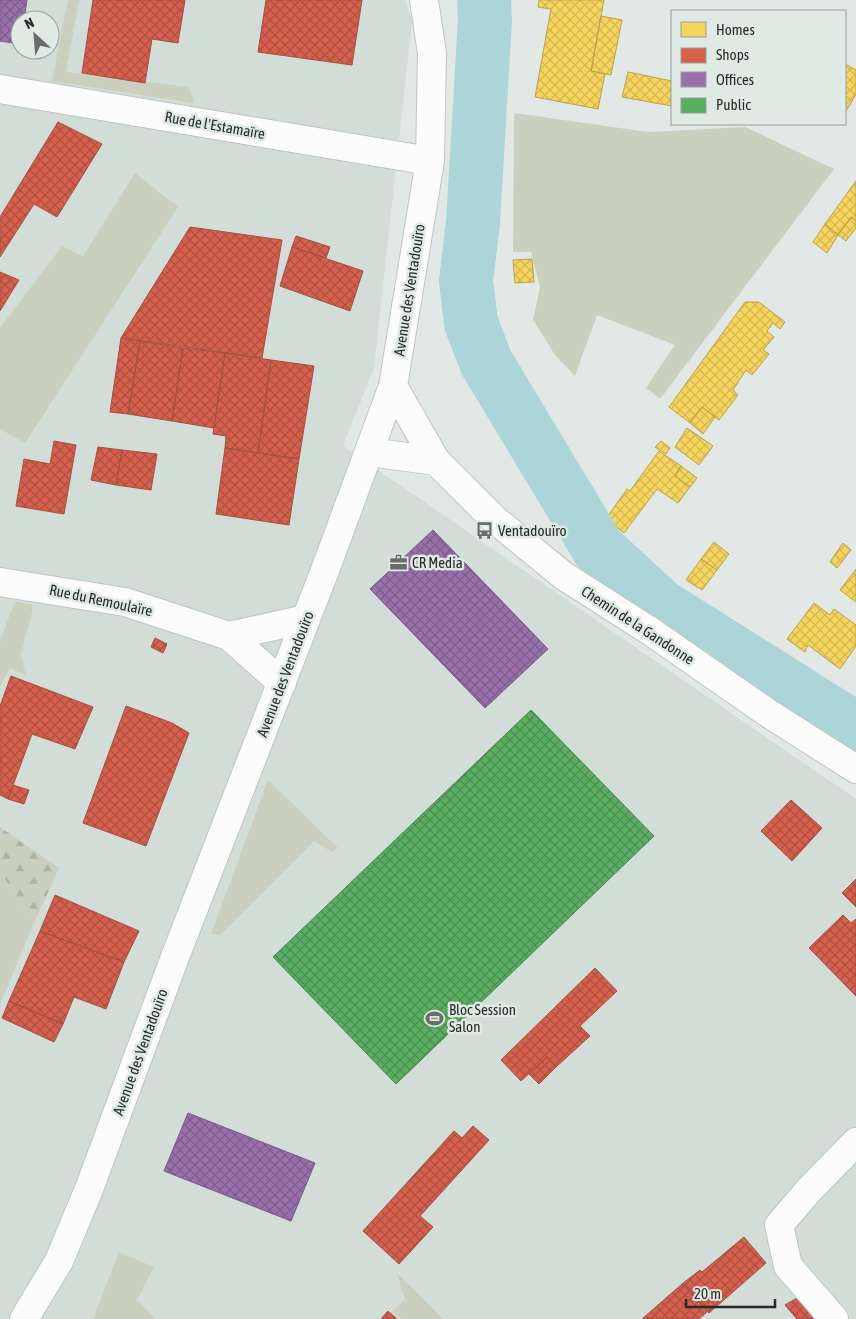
<svg xmlns="http://www.w3.org/2000/svg" width="856" height="1319" font-family="'Asap Condensed',sans-serif">
<style>
.built{fill:#d1ddd6;fill-rule:evenodd}
.grass{fill:#cbcfbe}
.forest{fill:url(#forest-firs)}
.homes{fill:url(#homes-cross-hatch);stroke:#b8a24d}
.shops{fill:url(#shops-cross-hatch);stroke:#a25042}
.offices{fill:url(#offices-cross-hatch);stroke:#775b84}
.public{fill:url(#public-cross-hatch);stroke:#4b8750}
.lines{fill:none;stroke-linecap:round;stroke-linejoin:round}
.river{stroke:#abd5d8;stroke-width:54}
.minor-casing{stroke:#c0c4c2;stroke-width:30}
.minor{stroke:#fbfcfb;stroke-width:28}
.labels{text-anchor:middle;dominant-baseline:central;stroke-width:5;stroke-linejoin:round;paint-order:stroke}
.street-label{font-size:15px;fill:#272b29;stroke:#e0eae4}
.poi-label{font-size:15px;fill:#272b29;stroke:#e0eae4;text-anchor:start}
</style>
<defs>
<pattern id="forest-firs" width="22" height="20" patternUnits="userSpaceOnUse" patternTransform="scale(1.25)"><rect width="22" height="20" fill="#cbcfbe"/><path d="M5 1l3.5 6h-7zM16 11l3.5 6h-7z" fill="#aeb2a3"/></pattern>
<pattern id="homes-cross-hatch" width="8" height="8" patternUnits="userSpaceOnUse" patternTransform="scale(1.25)"><rect width="8" height="8" fill="#f6d55c"/><path d="M0 0l8 8M0 8l8-8" fill="none" stroke="#d3b750"/></pattern>
<pattern id="shops-cross-hatch" width="8" height="8" patternUnits="userSpaceOnUse" patternTransform="scale(1.25)"><rect width="8" height="8" fill="#d6604d"/><path d="M0 0l8 8M0 8l8-8" fill="none" stroke="#ae4f40"/></pattern>
<pattern id="offices-cross-hatch" width="8" height="8" patternUnits="userSpaceOnUse" patternTransform="scale(1.25)"><rect width="8" height="8" fill="#9970ab"/><path d="M0 0l8 8M0 8l8-8" fill="none" stroke="#7d5c8b"/></pattern>
<pattern id="public-cross-hatch" width="8" height="8" patternUnits="userSpaceOnUse" patternTransform="scale(1.25)"><rect width="8" height="8" fill="#5aae61"/><path d="M0 0l8 8M0 8l8-8" fill="none" stroke="#4a8e50"/></pattern>
</defs>
<rect width="100%" height="100%" fill="#e2e8e5"/>
<path class="built" d="M0 0H405L412 21 374 368 343 446 856 799V1319H0ZM20 20H50V50H20Z"/>
<path class="grass" d="M68 0H79L66 72 189 87 194 103 52 81Z
M514 113 648 132 745 127 834 169 660 399 646 388 675 345 597 315 575 376 555 355 533 320 540 287 531 252H513Z
M135 173 178 207 25 443 0 429V328L62 246 83 256Z
M15 601 32 605V612L21 655 26 676 10 668 0 686V641Z
M268 780 338 848 332 852 314 841 220 935 211 934Z
M0 872 35 921 0 1004Z
M119 1252 154 1267 137 1300 155 1319H93Z
M397 1273 443 1319H401L392 1311 405 1300Z"/>
<path class="forest" d="M0 827 59 868 35 921 0 872Z"/>
<path class="homes" d="M539 0H604L591 71 605 74 598 109 535 97 551 9 538 7Z
M601 16 622 20 611 75 591 71Z
M845 64 856 70V94L845 113Z
M628 72 672 81V106L622 97Z
M856 181V221L851 217 838 235 825 224Z
M851 217 856 221V228L846 241 838 235Z
M825 224 838 235 827 253 813 242Z
M532 259 534 282 515 283 513 260Z
M745 302H759L785 322 780 329 773 323 767 331 774 337 763 350 769 354 752 375 746 370 733 390 738 395 719 420 702 407 690 423 669 407Z
M702 407 715 417 703 434 690 423Z
M687 428 713 446 699 465 675 447Z
M661 441 670 448 666 454 655 447Z
M659 451 681 466 675 476 690 487 678 503 657 489 624 533 606 519 627 489 630 491Z
M681 466 697 478 690 487 675 476Z
M714 542 729 554 717 570 701 559Z
M843 543 851 550 837 568 830 562Z
M701 559 717 570 702 590 686 580Z
M856 569V602L840 590Z
M814 603 830 615 834 609 856 625V646L840 669 808 645 805 652 787 639Z"/>
<path class="shops" d="M93 0H185L178 43 152 39 145 83 82 73Z
M266 0H362L352 65 258 52Z
M58 122 102 144 57 217 34 204 0 257V217Z
M190 227 282 240 262 358 121 338Z
M296 236 330 247 326 258 292 247Z
M292 247 363 271 350 311 280 286Z
M0 272 19 280 0 311Z
M121 338 140 341 128 414 110 412Z
M140 341 183 348 172 421 128 414Z
M183 348 225 353 214 428 172 421Z
M225 353 271 360 258 453 225 448 226 436 213 434Z
M271 360 314 366 299 459 258 453Z
M54 441 76 445 64 514 16 506 24 459 50 464Z
M98 447 122 450 116 485 91 480Z
M225 448 299 459 289 525 216 514Z
M122 450 157 454 151 490 116 485Z
M155 638 167 644 163 653 151 647Z
M11 676 93 707 75 749 32 734 8 799 0 795V706Z
M126 706 172 723 189 733 146 846 83 823Z
M13 785 29 790 24 804 8 799Z
M791 800 822 828 792 861 761 831Z
M856 879V907L842 893Z
M55 895 139 931 124 962 40 931Z
M843 915 851 923 856 919V996L809 948Z
M40 931 124 962 106 1009 74 997 63 1024 9 1001Z
M595 968 617 991 580 1026 590 1036 556 1067 547 1057 521 1081 501 1060Z
M9 1001 63 1024 54 1042 2 1018Z
M547 1057 556 1067 539 1084 529 1074Z
M473 1126 489 1140 420 1216 433 1227 399 1264 363 1231 454 1131 462 1138Z
M744 1237 766 1263 709 1313 682 1284 700 1270 702 1272Z
M682 1284 708 1311 699 1319H642Z
M797 1298 814 1319H797L785 1305Z
M388 1311 397 1319H381Z"/>
<path class="offices" d="M0 0H27L24 20H20V44L0 41Z
M433 530 548 649 485 708 370 589Z
M188 1113 315 1163 291 1221 164 1171Z"/>
<path class="public" d="M531 710 654 836 396 1084 273 957Z"/>
<g class="lines">
<path class="river" d="M484 0 485 20 473 222 466 281 471 323 486 362 598 548 661 606 856 729"/>
<defs>
<path id="minor" d="M0 89 430 161
M393 386 436 461 494 519 564 576 650 631 768 713 856 769
M369 452 436 461
M0 582 125 602 229 636 282 683
M229 636 306 619
M24 1319 59 1261 89 1189 175 957 327 565 393 386 430 161 432 53 424 0
M834 1319 788 1266 779 1225 809 1190 856 1142"/>
</defs>
<use href="#minor" class="minor-casing"/>
<use href="#minor" class="minor"/>
</g>
<defs>
<symbol id="bus-bare" viewBox="-9 -9 18 18"><path d="M-5-6H5V4H4V6H2V4H-2V6H-4V4H-5ZM-3.5-4V0h7V-4ZM-3.5 1.2v1.5H-2V1.2ZM2 1.2v1.5H3.5V1.2Z" fill="#686d6b" stroke="#e0eae4" stroke-width="2.5" paint-order="stroke"/></symbol>
<symbol id="office-bare" viewBox="-9 -9 18 18"><path d="M-6-3h4V-5.5h4V-3h4V5H-6ZM-1-4.5V-3h2v-1.5ZM-6 0V1H6V0Z" fill="#686d6b" stroke="#e0eae4" stroke-width="2.5" paint-order="stroke"/></symbol>
<symbol id="stadium-bare" viewBox="-9 -9 18 18"><path d="M0-5a6.5 5 0 1 0 0 10a6.5 5 0 1 0 0-10ZM-3.5-1.8h7v3.6h-7Z" fill="#686d6b" stroke="#e0eae4" stroke-width="2.5" paint-order="stroke"/></symbol>
</defs>
<g fill-rule="evenodd">
<use href="#bus-bare" x="472" y="518" width="25" height="25"/>
<use href="#office-bare" x="386" y="550" width="25" height="25"/>
<use href="#stadium-bare" x="422" y="1006" width="25" height="25"/>
</g>
<g class="labels">
<g class="street-label">
<text transform="translate(215 125) rotate(10)">Rue de l'Estamaïre</text>
<text transform="translate(409 290) rotate(-81)">Avenue des Ventadouïro</text>
<text transform="translate(101 600) rotate(12)">Rue du Remoulaïre</text>
<text transform="translate(638 625) rotate(33)">Chemin de la Gandonne</text>
<text transform="translate(285 674) rotate(-69)">Avenue des Ventadouïro</text>
<text transform="translate(140 1052) rotate(-70)">Avenue des Ventadouïro</text>
</g>
<g class="poi-label">
<text x="498" y="530">Ventadouïro</text>
<text x="412" y="562">CR Media</text>
<text x="449" y="1009">Bloc Session<tspan x="449" dy="17">Salon</tspan></text>
</g>
</g>
<rect x="671" y="10" width="175" height="115" fill="#e0eae4" stroke="#969e99"/>
<rect x="681" y="22" width="25" height="15" fill="#f6d55c" stroke="#969e99"/>
<text x="716" y="35" font-size="15" fill="#272b29">Homes</text>
<rect x="681" y="48" width="25" height="15" fill="#d6604d" stroke="#969e99"/>
<text x="716" y="60" font-size="15" fill="#272b29">Shops</text>
<rect x="681" y="72" width="25" height="15" fill="#9970ab" stroke="#969e99"/>
<text x="716" y="85" font-size="15" fill="#272b29">Offices</text>
<rect x="681" y="98" width="25" height="15" fill="#5aae61" stroke="#969e99"/>
<text x="716" y="110" font-size="15" fill="#272b29">Public</text>
<g transform="translate(35 35) rotate(334)"><circle r="24" fill="#e0eae4" stroke="#969e99"/>
<path d="M0-4L9 19L0 12L-9 19Z" fill="#686d6b"/>
<text y="-8" font-size="14" font-weight="bold" text-anchor="middle" fill="#272b29">N</text>
</g>
<path d="M686 1299v8h89v-8" fill="none" stroke="#272b29" stroke-width="2.5"/>
<text x="694" y="1299" font-size="15" fill="#272b29" stroke="#e0eae4" stroke-width="4" paint-order="stroke">20 m</text>
</svg>
